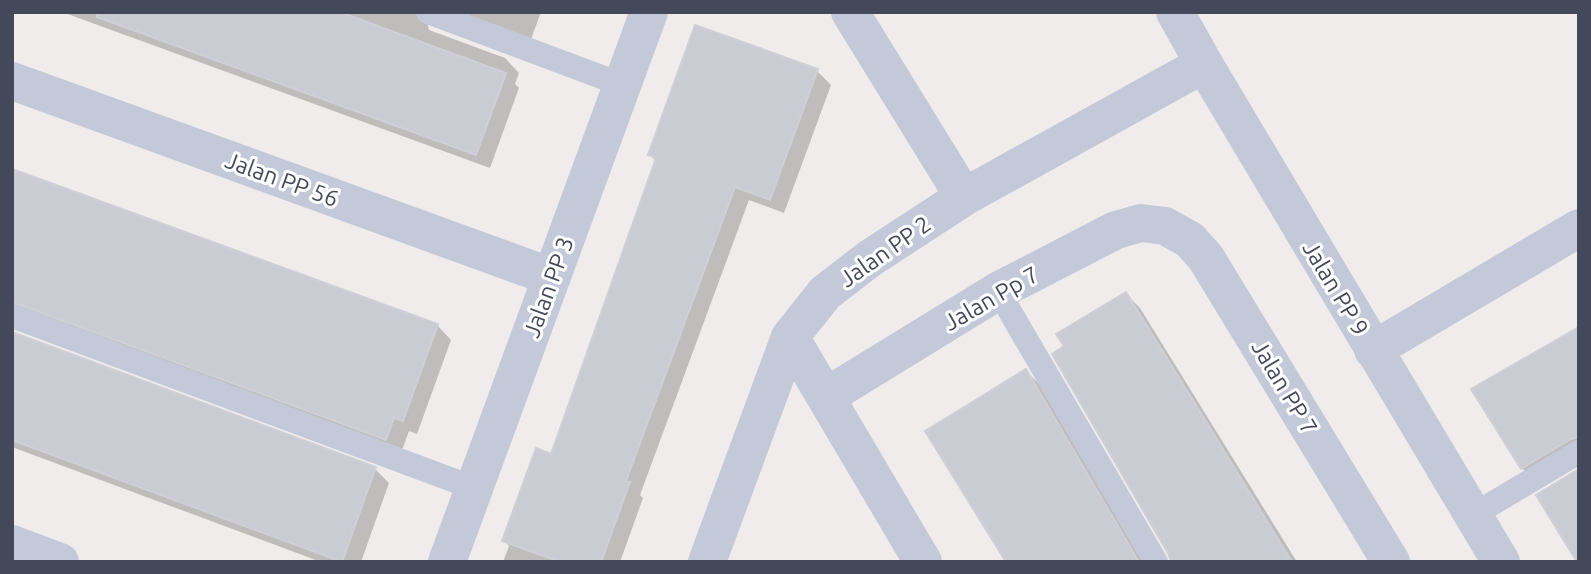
<svg xmlns="http://www.w3.org/2000/svg" width="1591" height="574" font-family="Ubuntu,sans-serif">
<style>
.shadow{fill:#0003}
.building{fill:#caccd4;stroke:#cfcfd8;stroke-width:2}
.lines{fill:none;stroke-linecap:round;stroke-linejoin:round}
.lane{stroke:#c3c9d8;stroke-width:24}
.street{stroke:#c3c9d8;stroke-width:38}
.labels{text-anchor:middle;dominant-baseline:central;stroke-width:6;stroke-linejoin:round;paint-order:stroke}
.street-label{font-size:23px;fill:#43495a;stroke:#fff}
</style>
<rect width="100%" height="100%" fill="#efeceb"/>
<path class="shadow" d="M62 12H443L427 22 429 30 505 58 519 73 515 84 519 88 490 168Z
M450 12H541L530 42Z
M817 71 831 85 784 213 749 200 640 495 643 498 620 562H503L509 546 504 540 552 456 656 161 650 155Z
M12 171 437 325 451 340 417 434 409 431 401 453 12 324Z
M1126 294 1140 308 1297 562H1172L1066 347Z
M1579 328V457L1536 482 1522 468Z
M12 334 375 469 389 483 361 562H321L12 447Z
M1026 371 1040 385 1143 562H1008Z"/>
<path class="building" d="M97 12H340L506 73 476 155 97 17Z
M695 25 818 69 770 200 735 187 626 481 630 482 601 562H560L502 541 536 448 551 454 656 158 648 155Z
M12 169 438 324 403 421 394 418 386 440 12 302Z
M1126 292 1210 428 1292 562H1171L1169 555 1052 354 1064 346 1056 334Z
M1579 327V437L1571 439 1521 469 1471 389Z
M12 332 376 467 342 562 12 440Z
M1026 369 1139 562H1006L925 431Z
M1579 469V562H1577L1536 495Z"/>
<g class="lines">
<path class="lane" d="M428 12 623 85
M998 291 1156 562
M12 316 474 488
M1473 515 1579 452"/>
<path class="street" d="M850 12 964 197
M1175 12 1204 64 1501 562
M12 81 552 277
M790 337 923 562
M1373 350 1579 228
M827 396 998 291 1116 230 1141 223 1165 226 1190 240 1206 258 1391 562
M12 544 60 562
M447 562 649 12
M707 562 790 337 825 293 869 259 964 197 1204 64"/>
</g>
<g class="labels">
<g class="street-label">
<text transform="translate(282 179) rotate(20)">Jalan PP 56</text>
<text transform="translate(885 251) rotate(-35)">Jalan PP 2</text>
<text transform="translate(548 287) rotate(-70)">Jalan PP 3</text>
<text transform="translate(1336 288) rotate(59)">Jalan PP 9</text>
<text transform="translate(991 298) rotate(-30)">Jalan Pp 7</text>
<text transform="translate(1285 387) rotate(59)">Jalan PP 7</text>
</g>
</g>
<rect width="1591" height="574" fill="none" stroke="#43495a" stroke-width="28"/>
</svg>
